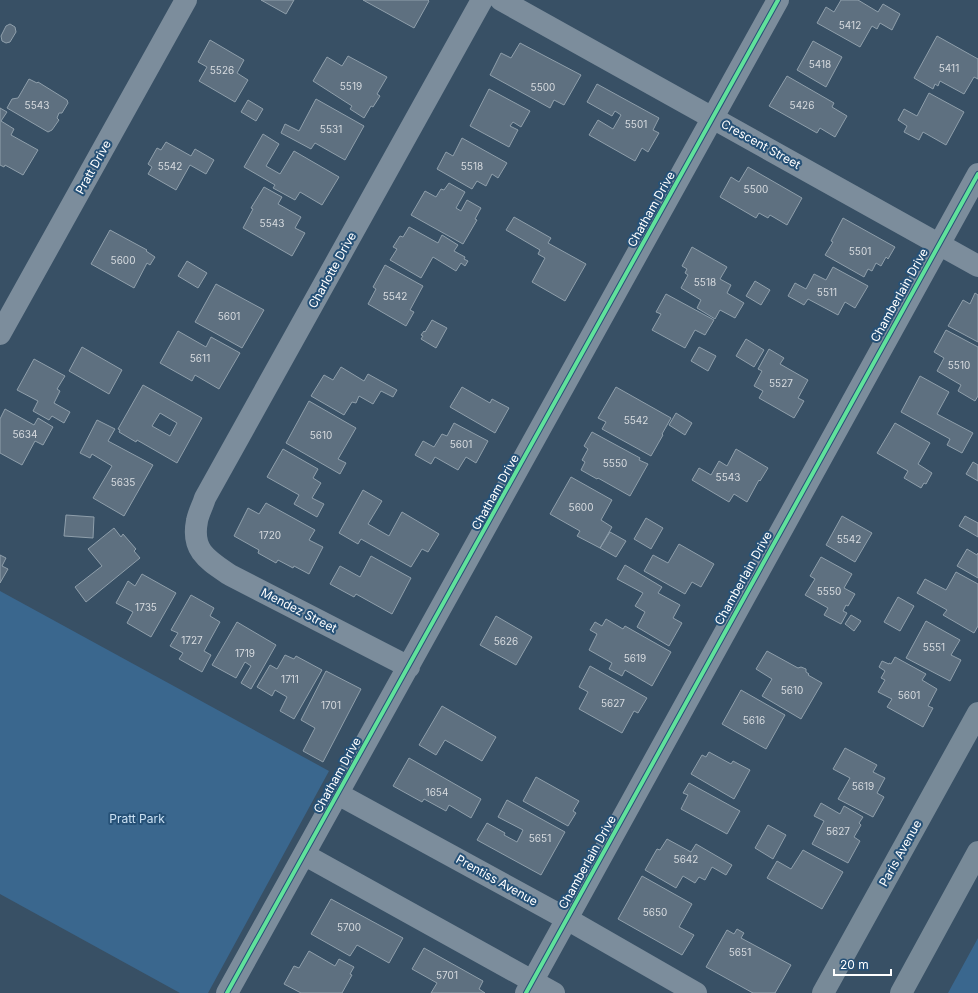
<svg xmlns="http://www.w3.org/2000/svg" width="978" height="993" font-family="Inter,sans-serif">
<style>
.green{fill:#3a678e}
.building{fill:#5e7080;stroke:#8f9fab;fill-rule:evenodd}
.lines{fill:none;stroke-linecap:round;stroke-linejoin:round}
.street{stroke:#7c8d9c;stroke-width:22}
.secondary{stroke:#788a98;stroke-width:22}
.cycleway-casing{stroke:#265177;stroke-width:6}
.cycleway{stroke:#60e19b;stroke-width:4}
.labels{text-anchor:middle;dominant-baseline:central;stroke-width:4;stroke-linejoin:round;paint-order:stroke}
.number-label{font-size:10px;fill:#d7dbdf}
.street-label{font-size:12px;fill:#fff;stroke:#265177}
.park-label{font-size:12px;fill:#cae0f2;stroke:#265177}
</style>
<rect width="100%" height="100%" fill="#385065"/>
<path class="green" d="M0 591 329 771 208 993H180L0 894Z
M978 938V993H948Z"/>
<path class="building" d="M261 0H294L286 14Z
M363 0H428L429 1 414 28Z
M841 0H858L878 12 883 4 900 14 892 30 880 23 877 29 872 26 860 47 817 23 826 7 834 12Z
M10 24 15 27 16 32 10 42 6 43 2 41 1 36 6 26Z
M937 36 978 59V79L974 77 964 94 940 81 938 86 935 84 933 89 914 78Z
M210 40 244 60 237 73 248 80 235 102 199 81 207 67 198 62Z
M813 41 842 57 826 87 797 70Z
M520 43 581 75 564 105 554 100 550 108 490 75 501 53 511 58Z
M348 56 387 77 377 94 380 96 373 107 371 106 364 118 350 109 352 106 313 81 327 57 342 66Z
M787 76 834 103 832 107 847 116 835 137 820 128 817 133 769 106Z
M29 79 37 83 38 82 67 100 68 103 62 113H59L57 118 59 120 52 130 48 132 7 108 12 99 18 98Z
M597 84 659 118 653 130 659 133 648 152 642 148 635 161 589 135 598 120 613 129 621 115 615 111 612 116 587 102Z
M489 89 530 111 521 127 513 122 510 126 518 130 509 147 470 126Z
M929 93 964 112 946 145 923 132 919 140 904 132 907 126 898 120 904 109 917 116Z
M316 99 364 126 345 160 315 143 311 149 281 133 285 124 299 131Z
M248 100 263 109 256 121 241 112Z
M0 108 7 112 1 121 14 129 11 135 38 150 23 175 5 165 4 167 0 165Z
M263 134 279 144 266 166 280 174 294 151 339 177 322 205 300 192 295 200 273 188 275 185 244 167Z
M462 138 507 163 498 178 492 174 486 186 477 181 472 189 437 169 446 152 453 156Z
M166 142 191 156 195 149 214 160 206 174 190 165 176 190 148 174 152 167 148 164 157 148 161 150Z
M748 167 802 198 787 225 770 215 768 218 759 213 756 218 720 197 731 177 739 182Z
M449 183 465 192 456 208 461 211 467 200 481 208 475 219 477 220 463 244 411 215 425 191 436 197 441 189 444 190Z
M264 187 282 197 278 204 301 217 295 228 305 233 292 256 243 228 253 209 251 208Z
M514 217 551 238 548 243 586 264 565 301 532 282 545 258 538 254 540 250 506 230Z
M843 218 895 247 888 259 886 257 881 266 876 263 872 271 868 269 864 277 825 255 833 242 831 241Z
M409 227 438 243 442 235 458 245 454 251 465 257 464 259 468 261 465 266 461 263 456 271 433 257 421 278 390 260 397 249 393 247 400 236 403 237Z
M110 230 147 250 146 251 155 257 150 265 147 263 134 288 91 264Z
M692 247 727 267 720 279 731 285 727 293 744 303 735 318 720 310 715 319 697 308 701 300 681 288 688 275 685 273 687 269 682 266Z
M187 261 207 273 198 288 178 276Z
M385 265 423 286 410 310 414 312 406 326 368 304 376 289 373 287Z
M833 267 868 286 855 308 845 302 838 315 808 299 804 305 788 296 795 283 806 289 814 274 826 280Z
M755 281 770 290 761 305 746 296Z
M216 284 264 310 242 348 195 322Z
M975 293 978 295V342L948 326 963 300 970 304Z
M666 294 714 320 705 335 695 330 685 348 652 330 661 314 656 312Z
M432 320 447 328 436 348 421 339 423 336 421 335 424 331 425 332Z
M946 330 978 347V396L975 401 958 391 961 385 937 371 944 358 934 352Z
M178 331 206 347 211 337 240 353 219 389 195 375 192 381 160 363Z
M746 339 764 350 754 367 736 356Z
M82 347 122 370 109 394 69 371Z
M699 347 716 356 708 371 691 361Z
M769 349 784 358 780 364 808 380 798 398 804 401 794 418 759 398 763 391 754 386 762 371 758 369Z
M34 359 65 376 57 389 60 391 54 403 70 412 64 423 52 416 49 420 33 411 38 401 17 390Z
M341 367 364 381 368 374 397 390 393 397 381 391 373 404 359 396 356 403 352 402 344 415 311 396 324 375 333 380Z
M920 376 949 392 937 414 973 433 962 453 947 445 950 439 901 412Z
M143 385 202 418 177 463 137 440 136 442 119 432 120 430 118 429ZM160 413 177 423 170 436 152 426Z
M462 387 490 403 492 399 509 408 495 433 450 407Z
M616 387 671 418 662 434 663 435 651 456 602 429 606 422 598 418Z
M309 401 356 428 338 459 346 463 340 474 286 443Z
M5 409 34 425 38 418 53 427 43 445 35 441 22 465 0 453V419Z
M676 413 692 423 685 435 669 425Z
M97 420 115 429 108 441 153 465 124 516 93 498 112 466 92 454 90 458 80 453Z
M454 423 488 441 476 463 466 457 458 470 435 457 431 464 415 455 423 441 434 447 442 434 447 436Z
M895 423 930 443 918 464 932 473 926 484 924 483 921 488 904 478 908 471 877 453Z
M592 432 640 458 639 460 648 464 630 496 598 478 597 479 581 470 585 462 582 460 588 449 584 446Z
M283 449 318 469 313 478 321 483 312 498 324 504 317 517 294 504 299 495 267 477Z
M736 449 768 468 760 481 759 480 747 502 734 494 729 502 692 480 699 468 711 475 719 461 727 466Z
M973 462 978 465V481L966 474Z
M571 477 612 500 601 520 612 527 600 548 577 536 580 531 550 514Z
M363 490 382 501 368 524 389 536 402 512 439 534 428 552 422 549 411 567 361 539 358 544 339 533Z
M266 503 315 530 309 540 323 547 309 574 294 566 293 568 278 560 276 563 258 553 259 550 234 536 248 508 259 514Z
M66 515 94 517 93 538 64 536Z
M842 516 872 533 855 562 826 545Z
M965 516 978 523V537L959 526Z
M646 518 663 528 651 549 634 539Z
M114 528 121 537 123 534 136 549 134 551 140 558 86 602 75 587 102 566 88 549Z
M610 532 626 541 616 557 600 548Z
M679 544 714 564 701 587 692 582 685 594 644 571 653 555 668 563Z
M967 549 977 555 978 553V578L957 566Z
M0 555 6 558 2 566 8 569 0 583Z
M371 556 411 578 392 614 356 594 354 597 330 584 340 566 360 577Z
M821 557 852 574 844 588 855 594 848 606 846 605 843 611 847 613 841 624 824 615 828 608 805 595 815 579 810 576Z
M625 565 662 587 658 593 680 605 673 618 682 623 669 646 637 627 645 612 635 606 643 593 617 579Z
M956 572 978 584V626L974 633 943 615 947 610 917 593 925 579 946 590Z
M142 574 176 593 151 637 127 623 133 612 116 603 128 581 135 586Z
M191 595 214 608 210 616 220 622 204 651 211 655 202 672 179 659 183 653 170 646 178 633 171 630Z
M898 597 914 606 900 631 884 622Z
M851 615 861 621 854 631 845 624Z
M496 616 532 637 516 665 480 645Z
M606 619 623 629 625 626 671 652 652 686 625 670 622 676 609 669 612 663 589 650 597 634 590 630 595 622 602 626Z
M926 621 960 640 951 655 961 660 950 681 906 658Z
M237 622 276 645 251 689 241 683 251 666 245 662 236 678 212 665Z
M767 651 798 668 801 667 806 669V672L809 674 808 675 822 683 801 719 762 696 772 679 756 669Z
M285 655 294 659 296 656 322 670 294 719 280 711 287 697 275 690 272 696 257 687 270 665 277 669Z
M895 657 926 674 922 680 937 689 928 706 933 708 923 727 887 707 892 699 878 692 885 680 881 678 885 671 879 667 882 661 889 664V663L891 664Z
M590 666 647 698 638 713 634 711 622 733 579 709 588 692 579 687Z
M326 671 361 689 323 762 303 751 315 728 301 720Z
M741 690 785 715 766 749 722 724Z
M442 706 496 737 482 761 445 740 436 755 419 745Z
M845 748 877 765 873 772 885 778 877 793 884 797 873 817 838 799 850 778 833 769Z
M709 752 731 764 733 761 750 770 734 799 691 774 702 755 706 757Z
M409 758 481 799 471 818 449 805 446 811 424 799 422 802 393 786Z
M536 777 579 801 573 811 576 813 568 826 523 801Z
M689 783 740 811 727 834 681 809 688 795 683 793Z
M507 800 565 832 541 875 477 840 487 823 505 833 504 835 517 842 523 830 498 817Z
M821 803 840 814 844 806 863 817 859 823 861 825 854 837 860 841 848 863 812 844 824 821 814 816Z
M768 825 786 835 773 859 755 848Z
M667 839 691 852 696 844 732 865 726 875 712 867 705 880 699 877 695 883 683 876 676 888 645 870 657 849 660 850Z
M803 850 843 872 822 909 767 878 777 861 791 869Z
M642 876 692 904 679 927 694 935 682 955 618 919Z
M331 899 403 938 389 963 357 945 350 956 311 934Z
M737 929 744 933 741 938 791 965 775 993H753L706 967 727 930 734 934Z
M424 948 483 981 479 989 485 993H431L437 983 412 969Z
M309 951 335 966 339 959 354 967 350 974 352 975 342 993H301L284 984 294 966 299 968Z"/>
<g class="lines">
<path class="street" d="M501 0 978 266
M0 334 186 0
M409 667 230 575C208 560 191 551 197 521 198 514 203 505 205 498L482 0
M338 794 567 919 696 993
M305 855 554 993
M227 993 778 0
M526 993 978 174"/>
<path class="secondary" d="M823 993 978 713
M901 993 978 852"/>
<defs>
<path id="cycleway" d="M227 993 778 0
M526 993 978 174"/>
</defs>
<use href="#cycleway" class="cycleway-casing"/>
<use href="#cycleway" class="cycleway"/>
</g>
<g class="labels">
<g class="number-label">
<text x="850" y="25">5412</text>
<text x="820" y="64">5418</text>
<text x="949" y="68">5411</text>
<text x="222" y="70">5526</text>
<text x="351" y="86">5519</text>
<text x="543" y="87">5500</text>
<text x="37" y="105">5543</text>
<text x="802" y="105">5426</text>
<text x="636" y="124">5501</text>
<text x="331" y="129">5531</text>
<text x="170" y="166">5542</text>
<text x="472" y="166">5518</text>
<text x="756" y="189">5500</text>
<text x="272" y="223">5543</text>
<text x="860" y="251">5501</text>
<text x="123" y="260">5600</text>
<text x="705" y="282">5518</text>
<text x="827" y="292">5511</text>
<text x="395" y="296">5542</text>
<text x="229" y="316">5601</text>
<text x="200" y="358">5611</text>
<text x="959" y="365">5510</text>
<text x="781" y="383">5527</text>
<text x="636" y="420">5542</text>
<text x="25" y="434">5634</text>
<text x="321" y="435">5610</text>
<text x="461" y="444">5601</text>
<text x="615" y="463">5550</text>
<text x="728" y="477">5543</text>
<text x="123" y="482">5635</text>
<text x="581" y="507">5600</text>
<text x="270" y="535">1720</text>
<text x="849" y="539">5542</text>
<text x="829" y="591">5550</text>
<text x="146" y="607">1735</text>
<text x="192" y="640">1727</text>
<text x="506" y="641">5626</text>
<text x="934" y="647">5551</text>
<text x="245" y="653">1719</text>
<text x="635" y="658">5619</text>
<text x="290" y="679">1711</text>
<text x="792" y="690">5610</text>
<text x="909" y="695">5601</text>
<text x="613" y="703">5627</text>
<text x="331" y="705">1701</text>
<text x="754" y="720">5616</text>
<text x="863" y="786">5619</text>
<text x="437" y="792">1654</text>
<text x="838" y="831">5627</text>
<text x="540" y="838">5651</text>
<text x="686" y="859">5642</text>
<text x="655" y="912">5650</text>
<text x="349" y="927">5700</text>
<text x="740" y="952">5651</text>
<text x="447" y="975">5701</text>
</g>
<g class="street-label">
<text transform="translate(761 144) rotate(29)">Crescent Street</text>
<text transform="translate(93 167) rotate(-61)">Pratt Drive</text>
<text transform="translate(651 209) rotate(-61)">Chatham Drive</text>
<text transform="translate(332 270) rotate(-61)">Charlotte Drive</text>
<text transform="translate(899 295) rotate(-61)">Chamberlain Drive</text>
<text transform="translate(495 492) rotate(-61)">Chatham Drive</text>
<text transform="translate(743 578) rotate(-61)">Chamberlain Drive</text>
<text transform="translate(299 610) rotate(27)">Mendez Street</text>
<text transform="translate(337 775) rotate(-61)">Chatham Drive</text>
<text transform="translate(900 853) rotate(-61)">Paris Avenue</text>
<text transform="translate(587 862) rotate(-61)">Chamberlain Drive</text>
<text transform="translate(497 880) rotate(29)">Prentiss Avenue</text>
</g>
<g class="park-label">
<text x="137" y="818">Pratt Park</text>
</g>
</g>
<path d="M834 969v6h57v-6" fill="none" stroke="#ffffff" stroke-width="2"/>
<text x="840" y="969" font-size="12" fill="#ffffff" stroke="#265177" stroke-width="3" paint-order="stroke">20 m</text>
</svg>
